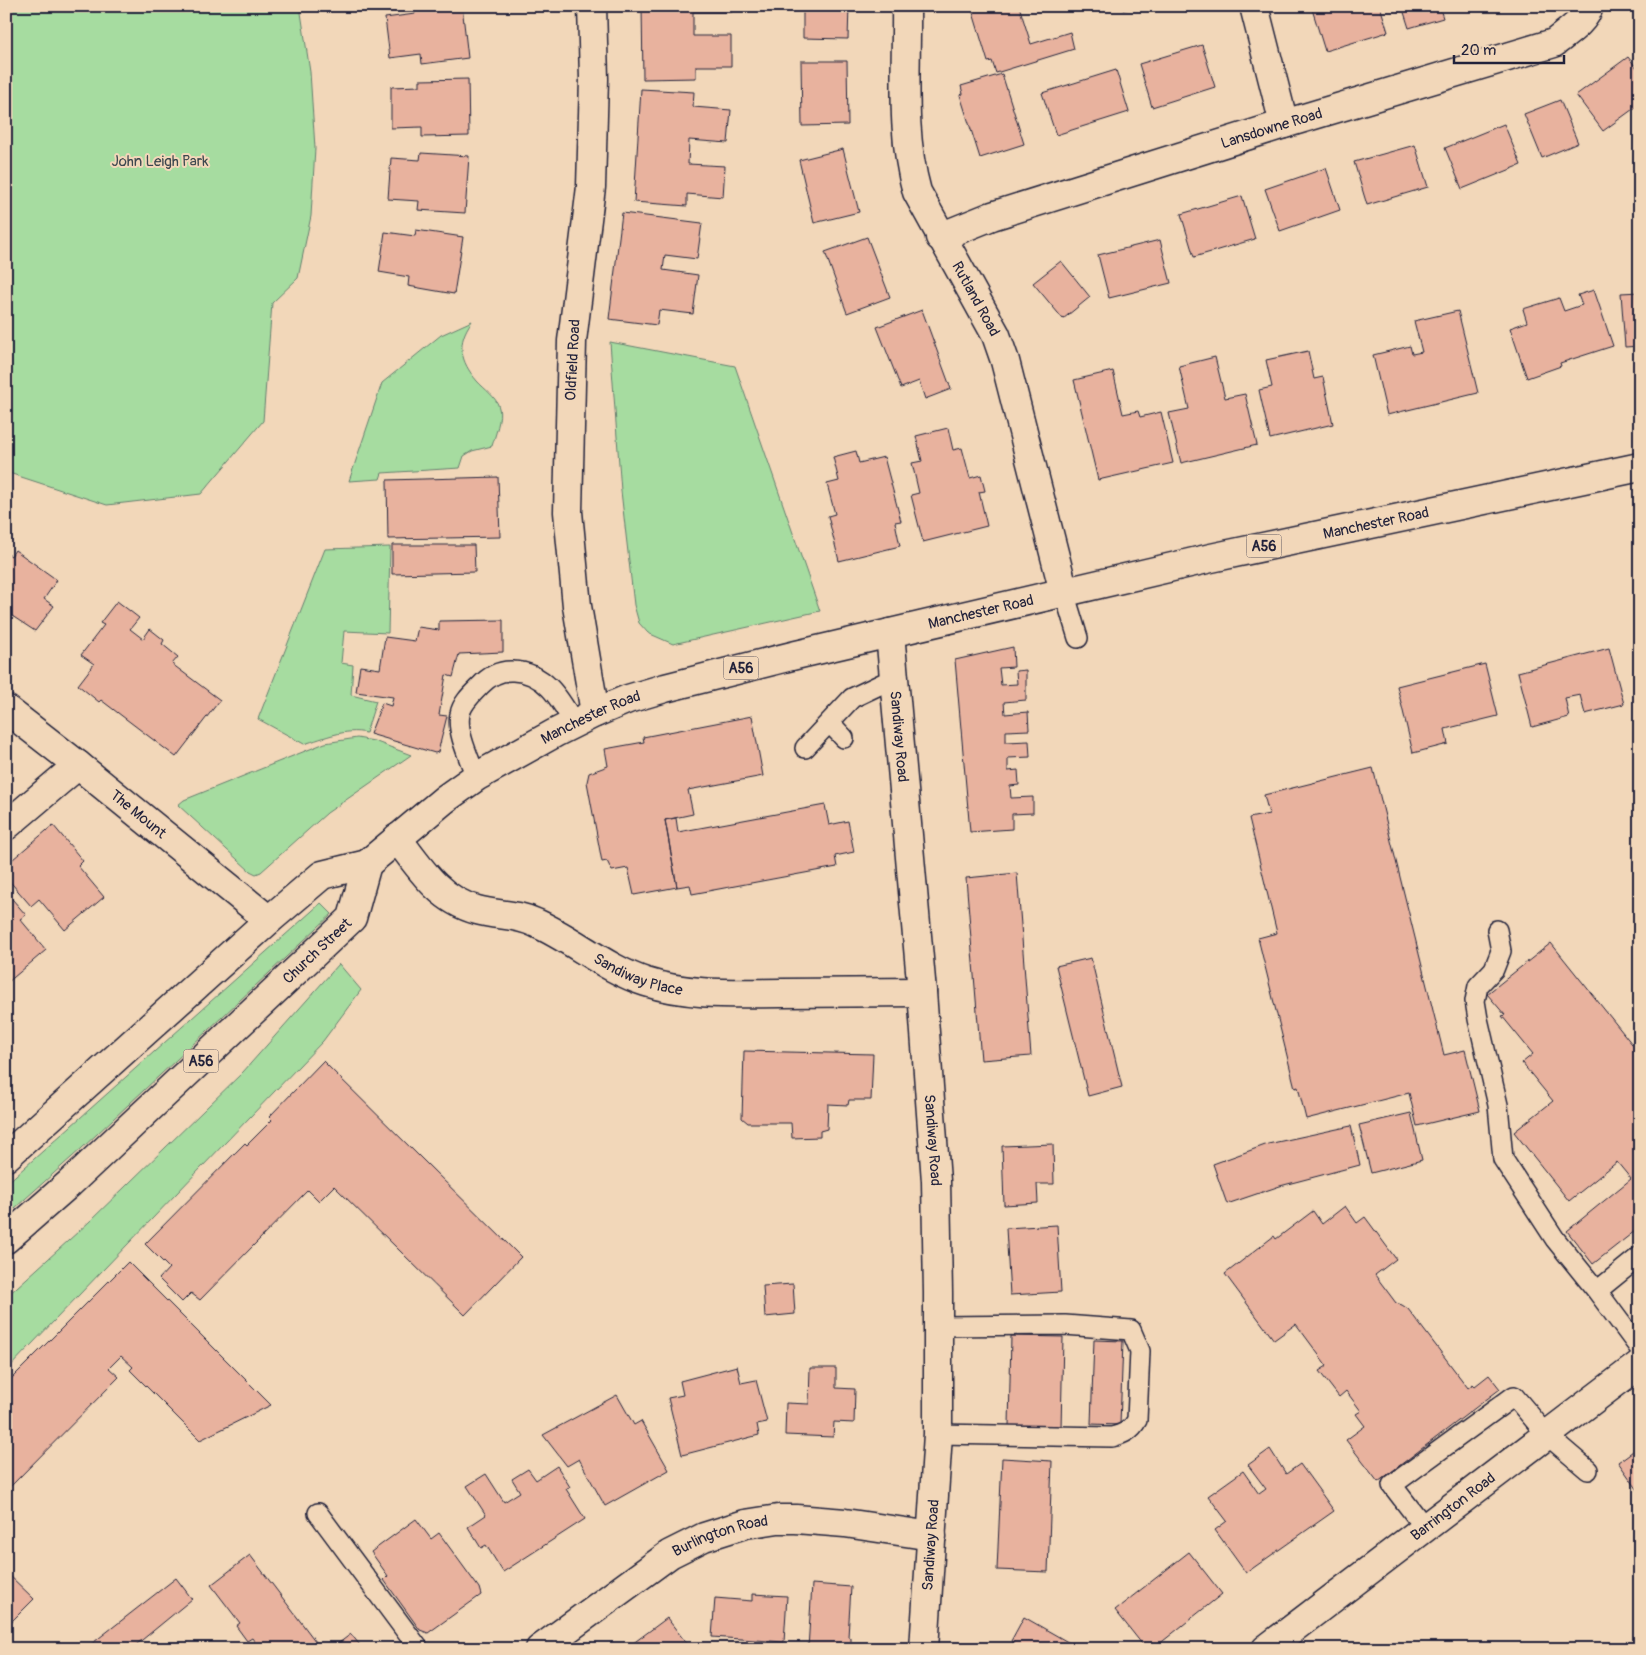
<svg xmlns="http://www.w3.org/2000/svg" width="1646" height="1655" font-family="Pangolin,sans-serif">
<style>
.green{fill:#a6dca0;stroke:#647f6e}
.building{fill:#e8b29e;stroke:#22223b}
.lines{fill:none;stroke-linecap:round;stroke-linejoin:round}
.lane-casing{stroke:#22223b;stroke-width:22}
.street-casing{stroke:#22223b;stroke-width:31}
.secondary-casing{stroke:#22223b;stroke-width:31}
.highway-casing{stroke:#22223b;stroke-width:31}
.lane{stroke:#f2d7b9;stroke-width:19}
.street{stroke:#f2d7b9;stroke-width:28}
.secondary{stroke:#f2d7b9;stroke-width:28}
.highway{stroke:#f2d7b9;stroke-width:28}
.labels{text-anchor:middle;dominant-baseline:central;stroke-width:4;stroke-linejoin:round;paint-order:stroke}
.shield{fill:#f2d7b9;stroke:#605861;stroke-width:1}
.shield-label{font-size:14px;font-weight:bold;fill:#22223b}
.street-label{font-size:15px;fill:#22223b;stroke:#f2d7b9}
.park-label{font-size:15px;fill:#3c474f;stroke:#f2d7b9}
</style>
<rect width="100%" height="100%" fill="#f2d7b9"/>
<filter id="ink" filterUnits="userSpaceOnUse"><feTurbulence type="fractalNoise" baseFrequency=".02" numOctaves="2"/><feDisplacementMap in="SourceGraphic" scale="10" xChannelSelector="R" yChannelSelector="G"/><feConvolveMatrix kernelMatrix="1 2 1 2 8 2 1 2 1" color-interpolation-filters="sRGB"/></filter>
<g filter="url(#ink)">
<path class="green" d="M6 6H300L310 72 315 148 311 216 298 278 272 303 263 421 201 494 107 505 6 472Z
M472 321C456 343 460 361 477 381 484 389 497 397 499 408 502 417 495 436 492 446L472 451 464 456 460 468 382 473 380 479 349 481 382 383 441 335Z
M610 342 735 366 820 611 673 644 648 633 639 623 634 605 621 491Z
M390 547 388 633 344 631 341 663 353 665 351 695 376 701 366 733C346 728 324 738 304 744L258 719 325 549Z
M357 738 374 741 411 755 327 813 261 872 256 874 250 871 178 805 184 800 325 743Z
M321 903 332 914 81 1149 6 1216V1184Z
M339 964 361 990 323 1041 6 1371V1297L89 1222 243 1072Z"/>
<path class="building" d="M422 6H462L468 58 422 64 421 54 390 58 385 18 415 14 414 7Z
M642 6H732V12H693V36H731V66H696V78L643 79Z
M803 6H849L848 39 803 38Z
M971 6H1019L1031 44 1070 32 1074 49 996 73 992 61 988 62Z
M1122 6H1137L1123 10Z
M1320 6H1380L1388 32 1325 51 1312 9Z
M1402 6H1439L1443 18 1409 28Z
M1202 45 1215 87 1152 107 1139 64Z
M1628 57 1640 72V104L1603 131 1576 95Z
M801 61H847L848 125 802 126Z
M1116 70 1129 112 1056 135 1042 93Z
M1002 74 1024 144 980 158 960 95 963 94 961 86Z
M468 79 469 136 422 137V127L391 128V87L420 86V80Z
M641 89 694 92 693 107 731 110 728 143 689 140 688 164 725 166 723 197 687 194V206L634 202Z
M1560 100 1578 143 1542 158 1524 114Z
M1504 124 1521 165 1462 189 1445 148Z
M1415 145 1428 187 1367 205 1354 162Z
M843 149 859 212 814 223 799 160Z
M421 153 469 156 465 213 418 210 419 201 388 199 391 158 420 160Z
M1326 168 1340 210 1280 231 1265 189Z
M1242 196 1255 239 1194 257 1181 214Z
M622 213 702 223 697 259 665 255 663 270 698 275 693 314 659 310 657 325 609 319Z
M416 230 463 237 454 294 408 286 409 277 379 272 385 232 415 236Z
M867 237 890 297 847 313 825 252Z
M1160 240 1171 283 1109 298 1098 255Z
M1061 261 1090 297 1063 319 1033 283Z
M1594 290 1613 346 1560 363 1561 366 1527 378 1510 328 1527 322 1523 309 1559 298 1564 311 1582 305 1578 295Z
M1640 292V346L1625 347 1621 293Z
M922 310 951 389 925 399 919 381 901 388 877 327Z
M1458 311 1478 393 1387 415 1373 355 1410 346 1412 354 1422 352 1414 321Z
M1308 351 1314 379 1323 377 1333 424 1270 439 1259 390 1272 387 1266 360Z
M1215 357 1225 398 1245 394 1257 445 1181 463 1169 413 1189 409 1179 366Z
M1113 371 1123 414 1138 411 1140 417 1161 412 1173 463 1098 480 1074 380Z
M948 428 953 450 962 448 970 478 981 475 985 491 979 492 987 526 923 542 911 495 919 493 912 463 922 461 916 436Z
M856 451 859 463 884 457 901 521 895 522 900 546 839 561 828 516 835 514 827 484 839 481 833 457Z
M498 477 500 537 388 539 387 480Z
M392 545H474L475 572 392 574Z
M15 550 57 580 44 599 54 606 35 631 6 612V553L11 556Z
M117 601 139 618 130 629 143 639 150 629 164 640 162 644 178 657 172 664 220 700 176 757 101 700 99 702 78 685 94 664 81 655 104 625 100 623Z
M503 620V652L459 654 453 677 446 675 439 715 447 716 438 752 435 753 370 734 382 703 391 706 393 697 356 692 360 666 380 669 385 637 415 641 418 627 439 630V621Z
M1640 626V642L1636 627Z
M1013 647 1014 667 999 668 1001 685 1017 684 1016 671 1026 670V700L1004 702 1005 714 1028 712 1029 730 1006 731V742L1029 741 1030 757 1008 758V771L1018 770 1019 785 1010 786 1011 798 1033 797V813L1012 814V829L970 832 955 660Z
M1609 648 1624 704 1585 714 1580 695 1565 698 1569 717 1532 727 1518 672Z
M1485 664 1498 716 1445 729 1448 744 1413 753 1397 686Z
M752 716 763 776 688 790 693 814 665 820 677 887 634 895 628 868 612 871 607 861 602 862 587 782 589 773 608 766 605 749 644 742 643 737Z
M1373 768 1444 1055 1465 1050 1480 1111 1417 1126 1409 1093 1306 1119 1298 1087 1295 1088 1258 938 1277 933 1249 818 1269 814 1264 795Z
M825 805 829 825 848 821 854 852 835 856 837 867 692 894 690 885 677 887 665 820 676 818 678 832Z
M53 825 83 861 78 866 104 897 65 930 39 899 31 906 6 877V865Z
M1017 873 1031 1056 981 1060 966 878Z
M6 892 26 915 20 919 46 950 7 983Z
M1551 943 1640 1054V1227L1593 1264 1567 1231 1631 1179 1617 1162 1569 1201 1514 1132 1553 1101 1522 1063 1533 1054 1502 1016 1505 1015 1487 994Z
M1091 958 1122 1087 1088 1096 1056 966Z
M744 1051 873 1054 871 1100H849L848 1105 828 1104 827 1129 820 1131V1137L792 1138 791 1123H748L742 1118Z
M323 1061 521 1257 465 1315 334 1186 319 1201 308 1190 200 1300 191 1293 182 1302 159 1279 169 1268 145 1244 245 1143 247 1145 272 1120 269 1117Z
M1411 1113 1422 1160 1371 1173 1359 1125Z
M1351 1126 1360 1165 1280 1186 1227 1204 1213 1164 1268 1144Z
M1053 1144 1054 1184H1037L1038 1203 1004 1205 1002 1146Z
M1345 1206 1357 1223 1365 1217 1396 1259 1375 1275 1396 1303 1402 1305 1408 1309 1468 1388 1473 1384 1475 1386 1489 1375 1500 1389 1378 1482 1346 1440 1365 1426 1356 1414 1361 1411 1346 1391 1339 1397 1319 1371 1327 1366 1296 1324 1274 1340 1225 1274 1274 1236 1276 1239 1313 1211 1322 1224Z
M1057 1225 1061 1292 1010 1295 1006 1228Z
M128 1262 271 1405 200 1440 130 1370 133 1367 121 1356 109 1368 119 1377 6 1491V1384Z
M793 1284 795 1314 765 1317 763 1286Z
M1011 1336 1063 1337 1061 1428 1009 1426Z
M1094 1340 1123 1341 1120 1425 1091 1424Z
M737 1366 741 1383 756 1380 767 1422 757 1424 759 1435 682 1455 668 1398 683 1395 680 1381Z
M810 1368H836V1388L855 1389 854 1423 834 1422 833 1437 785 1435 786 1403 809 1404Z
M617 1395 634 1425 641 1421 669 1470 605 1506 579 1459 567 1466 543 1435Z
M1640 1446V1493L1618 1462Z
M1270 1449 1286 1474 1300 1464 1334 1511 1246 1573 1215 1530 1227 1521 1208 1496 1243 1471 1259 1494 1266 1489 1248 1465Z
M1002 1458 1052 1461 1048 1572 997 1570Z
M557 1466 570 1487 566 1489 585 1519 503 1572 486 1545 481 1548 468 1527 486 1515 467 1486 486 1474 504 1502 520 1492 512 1479 528 1469 536 1480Z
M416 1519 431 1539 439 1533 479 1588 481 1595 428 1633 420 1630 384 1580 388 1576 371 1552Z
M1189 1552 1222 1594 1153 1649H1146L1115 1610Z
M250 1555 319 1646 315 1649H260L252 1638 247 1641 236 1626 240 1623 211 1585Z
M6 1572 34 1599 6 1627Z
M176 1578 192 1599 131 1649H85Z
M812 1584 851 1587 848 1637 851 1638V1649H808Z
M752 1594 787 1596 784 1642 712 1637 715 1598 752 1601Z
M1024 1617 1080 1649H1011L1014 1643 1011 1641Z
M667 1618 691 1649H629L628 1647Z
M351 1634 363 1649H331Z"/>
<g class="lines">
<defs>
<path id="lane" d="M1064 592 1078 638
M830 723 844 738
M805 748 852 698 894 678
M476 777C470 760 456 732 460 714 462 703 472 694 480 686 489 676 499 670 513 671 545 672 560 699 574 723
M1497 930 1501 951 1494 969 1478 986 1475 1001 1478 1019 1498 1105 1503 1159 1555 1239 1597 1291
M1640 1256 1597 1291 1640 1349
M938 1434 1112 1437C1123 1434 1131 1431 1137 1420L1140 1351 1131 1330 1065 1325 938 1326
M318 1513 419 1649
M1425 1528 1392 1485 1514 1396 1547 1435 1588 1470"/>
<g id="street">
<path id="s1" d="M906 6C907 68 900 132 917 192L996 335 1005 361 1064 592"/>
<path d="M1254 6 1284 124"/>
<path id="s2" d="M940 237 992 216 1284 124 1554 43C1566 33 1585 22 1589 6"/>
<path id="s3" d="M890 633 922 992 936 1181 938 1293V1434L924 1649"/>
<path id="s4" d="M6 709 78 765 269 920"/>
<path d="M6 826 78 765"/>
<path id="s5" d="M397 838C419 867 439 900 477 910 498 916 515 913 536 923 574 940 606 969 646 982 689 996 737 993 782 993 829 993 875 992 922 992"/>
<path id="s6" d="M540 1649 670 1554 704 1537 745 1524 778 1519H796L845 1523 932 1536"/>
</g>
<g id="secondary">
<path d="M592 6 594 79 591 187 572 341 568 512 577 606 595 713"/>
<path id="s7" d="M1266 1649 1640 1364"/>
</g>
<g id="highway">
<path id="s8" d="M6 1157 269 920 322 875 367 864 445 799 476 777 555 733 595 713 628 699 665 688 796 655 1211 558 1640 467"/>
<path id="s9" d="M6 1239 70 1183 352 918 367 864"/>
</g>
</defs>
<use href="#lane" class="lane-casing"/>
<use href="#street" class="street-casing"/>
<use href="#secondary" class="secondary-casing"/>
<use href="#highway" class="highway-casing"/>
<use href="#lane" class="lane"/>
<use href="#street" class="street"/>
<use href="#secondary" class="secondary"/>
<use href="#highway" class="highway"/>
</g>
</g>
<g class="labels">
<g class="shield">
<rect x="1246.5" y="534.5" width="35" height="23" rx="4"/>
<rect x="723.5" y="656.5" width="35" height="23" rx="4"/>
<rect x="183.5" y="1049.5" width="35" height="23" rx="4"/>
</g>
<g class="shield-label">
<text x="1264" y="546">A56</text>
<text x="741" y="668">A56</text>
<text x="201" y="1061">A56</text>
</g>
<g class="street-label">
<text stroke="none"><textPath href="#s2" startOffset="349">Lansdowne Road</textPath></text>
<text stroke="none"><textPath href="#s1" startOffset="309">Rutland Road</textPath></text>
<text transform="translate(573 360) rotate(-87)">Oldfield Road</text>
<text stroke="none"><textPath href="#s8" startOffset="1549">Manchester Road</textPath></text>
<text stroke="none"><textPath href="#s8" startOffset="1144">Manchester Road</textPath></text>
<text stroke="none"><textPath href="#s8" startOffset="739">Manchester Road</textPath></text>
<text stroke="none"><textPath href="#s3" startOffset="104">Sandiway Road</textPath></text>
<text stroke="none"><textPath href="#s4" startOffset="169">The Mount</textPath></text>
<text stroke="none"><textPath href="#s9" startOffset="424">Church Street</textPath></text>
<text stroke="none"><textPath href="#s5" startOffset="286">Sandiway Place</textPath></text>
<text stroke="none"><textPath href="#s3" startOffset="509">Sandiway Road</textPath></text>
<text stroke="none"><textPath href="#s7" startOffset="235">Barrington Road</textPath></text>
<text stroke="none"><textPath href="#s6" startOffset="215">Burlington Road</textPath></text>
<text transform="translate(931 1545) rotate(-86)">Sandiway Road</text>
</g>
<g class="park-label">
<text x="160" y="161">John Leigh Park</text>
</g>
</g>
<rect width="1646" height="1655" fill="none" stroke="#f2d7b9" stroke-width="25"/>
<rect x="12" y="12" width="1621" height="1630" fill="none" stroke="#22223b" stroke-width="2" filter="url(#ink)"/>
<path d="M1454 55v8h110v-8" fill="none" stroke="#22223b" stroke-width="2.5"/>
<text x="1461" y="55" font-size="15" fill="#22223b" stroke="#f2d7b9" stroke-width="4" paint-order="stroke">20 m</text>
</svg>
